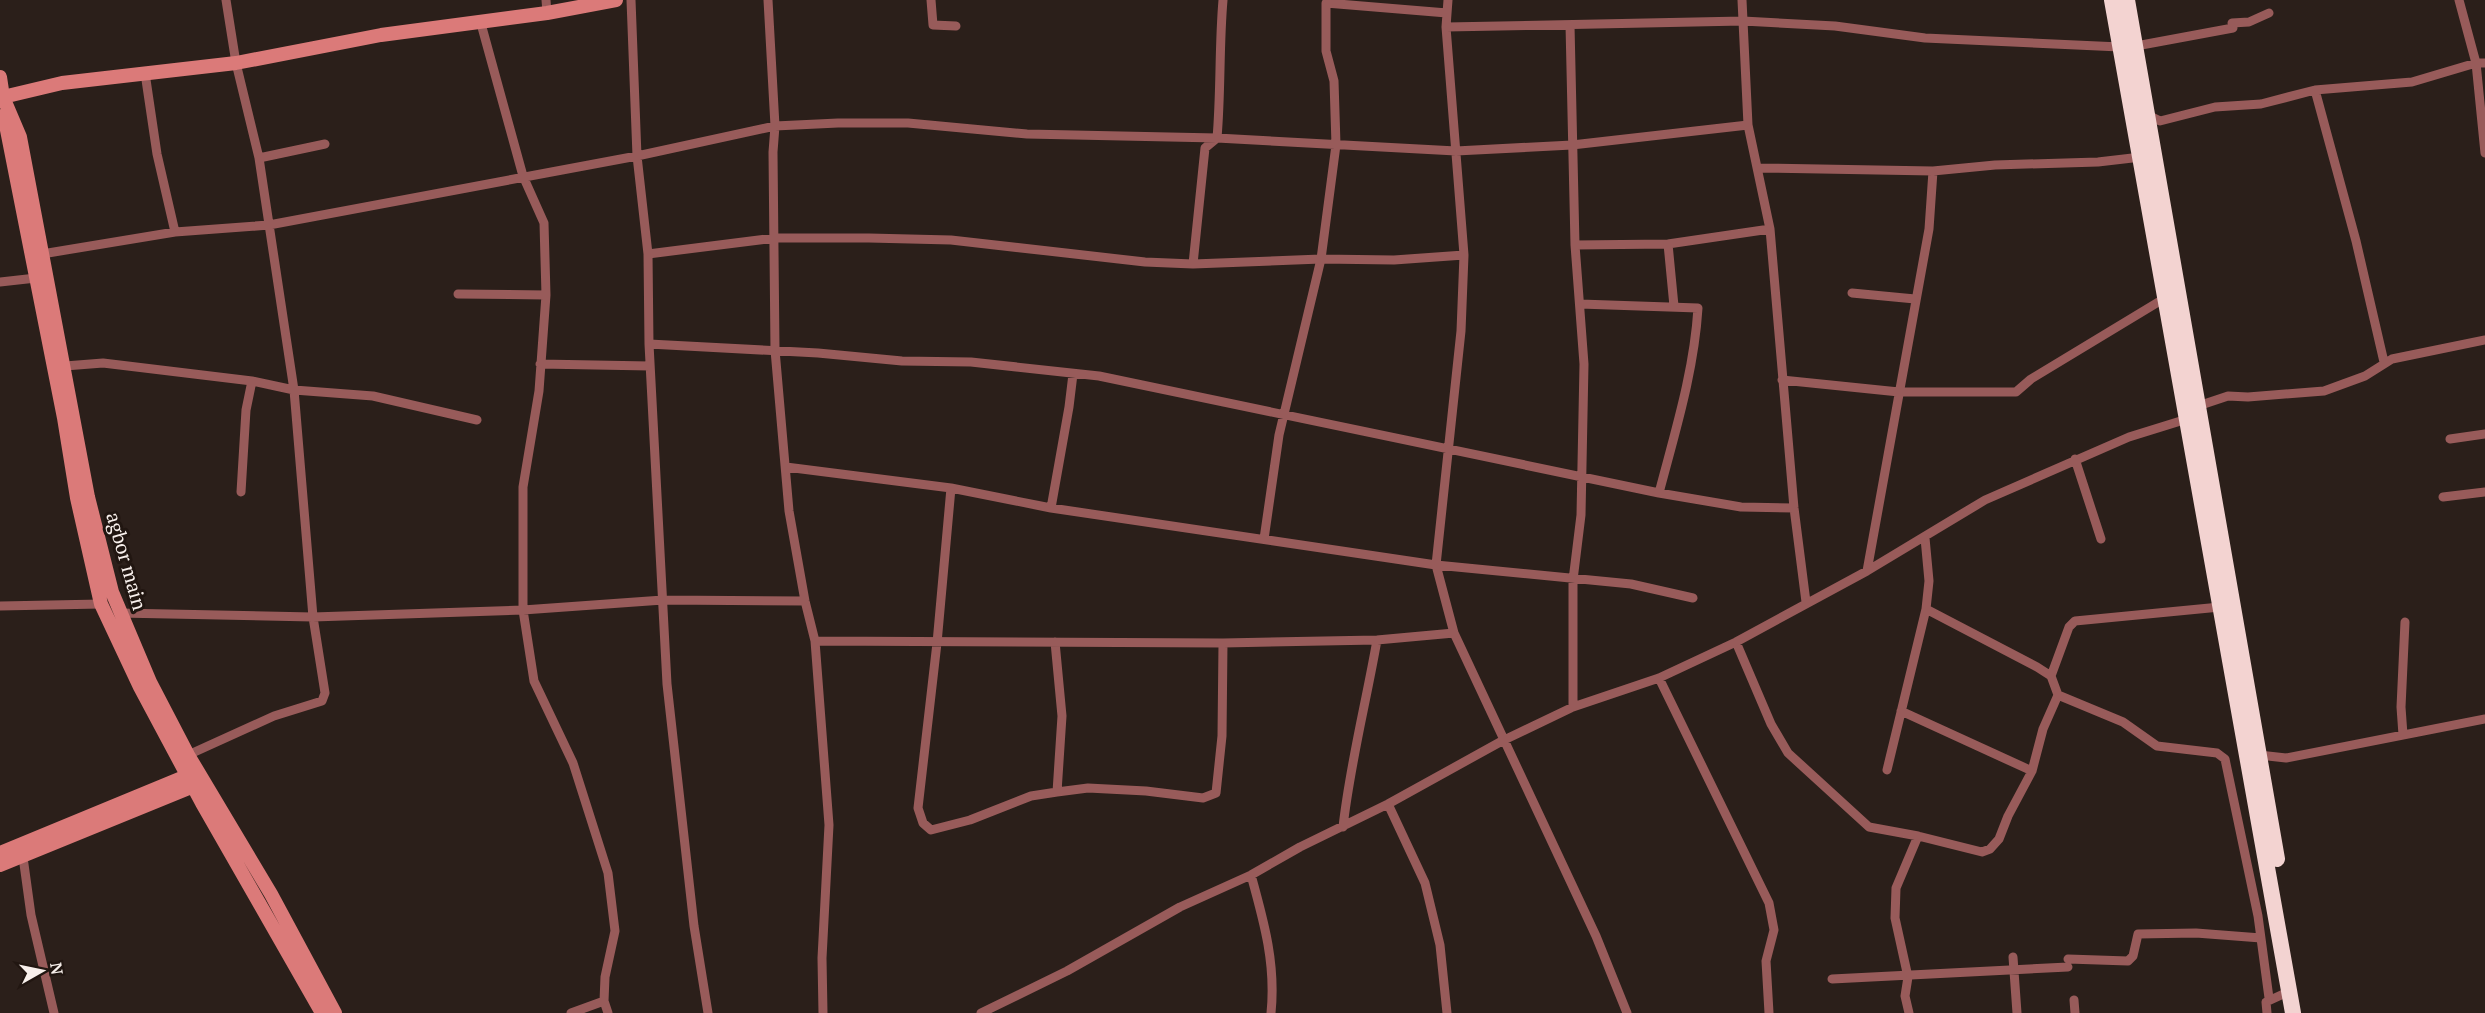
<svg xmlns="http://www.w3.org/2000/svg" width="2485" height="1013" font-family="'PT Serif',serif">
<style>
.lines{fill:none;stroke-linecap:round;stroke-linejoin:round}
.street{stroke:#985b5a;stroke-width:9}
.secondary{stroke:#db7a79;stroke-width:14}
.highway{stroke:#f3d3d1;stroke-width:16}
.labels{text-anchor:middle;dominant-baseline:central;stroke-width:6;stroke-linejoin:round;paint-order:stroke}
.street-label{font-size:20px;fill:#f8f0ec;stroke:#211611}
</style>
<rect width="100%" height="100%" fill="#2b1f1a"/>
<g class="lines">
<path class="street" d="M546 0 547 13
M631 0 637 156 648 254 649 344 667 684 694 926 708 1013
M768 0 775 126 773 152 775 350 789 511 805 601 815 641 829 825 822 958 823 1013
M931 0 933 25 956 26
M1448 0 1446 27 1464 255 1461 331 1436 565 1454 633 1596 936 1627 1013
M1742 0 1748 125 1770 229 1794 508 1806 602
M2459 0 2476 63 2485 153
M480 20 523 176 544 223 546 295 539 391 523 487V610L534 681 573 763 608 873 615 931 605 977 604 1001 608 1013
M2232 23 2249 22 2269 13
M1570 25 1575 245 1584 364 1581 515 1573 580V707
M1446 27 1743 21 1835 26 1925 38 2120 47
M2136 46 2233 28
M145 73 157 154 175 232
M2315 90 2356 241 2384 362
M2148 115 2160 121 2215 107 2261 104 2315 90 2412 82 2476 63H2485
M259 158 325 144
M1759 168 1933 171 1995 165 2098 162 2141 157
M1668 244 1674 306
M1575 245 1668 244 1770 229
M42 254 175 232 269 225 637 156 775 126 838 123H908L1027 134 1217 138 1456 151 1572 145 1748 125
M648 254 775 238H869L951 240 1145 262 1193 264 1321 259 1394 260 1464 255
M1193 264 1205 148 1217 138C1221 92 1219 46 1223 0
M0 282 36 278
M1852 293 1915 299
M458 294 546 295
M1580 304 1698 308C1694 372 1675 432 1659 493
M649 344 818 353 902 361 971 362 1099 376 1659 493 1741 507 1794 508
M540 364 650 366
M65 366 103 363 252 381 294 390 373 396 477 420
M1782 380 1899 392H2016L2031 379 2165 298
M2198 406 2228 396 2248 397 2324 391 2365 376 2392 359 2485 340
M2450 439 2485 434
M2075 459 2101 539
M786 467 951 488 1051 508 1436 565 1631 584 1693 598
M951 488 937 643 918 808 923 823 931 830 970 820 1031 796 1057 792 1088 788 1146 791 1203 798 1216 793 1222 736 1223 643
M241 492 246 410 252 381
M2443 497 2485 492
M1051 508 1069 407 1073 374
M1264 539 1279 435 1321 259 1336 145 1334 81 1326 51V3L1447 13
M1867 571 1929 229 1933 171
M0 606 101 604
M119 613 313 617 523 610 663 600 805 601
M815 641 1223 643 1377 640 1454 633
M1055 642 1062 716 1057 792
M1736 642 1771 724 1788 753 1869 827 1918 836 1982 852 1990 849 1999 839 2008 816 2032 771 2043 729 2058 695 2051 676 2037 667 1926 609
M2051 676 2069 627 2075 621 2220 607
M1659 678 1769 903 1774 930 1766 961 1769 1013
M2058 695 2123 722 2157 746 2217 753 2225 759 2258 916 2269 998
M1901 711 2032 771
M2403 735 2401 707 2405 622
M188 755 274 716 322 701 325 693 313 617 294 390 259 158 236 63 226 0
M2259 755 2286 758 2485 719
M1887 770 1926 609 1929 581 1925 538
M1388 804 1425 883 1440 945 1447 1013
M1343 827C1350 764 1366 703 1377 640
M23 857 31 915 54 1013
M1251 875C1264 922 1276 964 1271 1013
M2013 957 2017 1013
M2068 959 2128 961 2133 956 2138 934 2196 933 2261 938
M1832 979 2068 967
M2074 1000 2075 1013
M571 1013 604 1001
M981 1013 1067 971 1180 907 1251 875 1300 847 1388 804 1502 741 1573 707 1659 678 1736 642 1867 571 1985 500 2129 437 2187 419
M1909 1013 1905 996 1908 977 1895 918 1896 888 1918 836
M2267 1013 2266 1002 2290 991"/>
<path class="secondary" d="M0 77 3 97 20 137 88 497 112 592 150 682 188 755 271 894 335 1013
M3 97 62 83 236 63 381 35 547 13 616 0
M4 115 64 418 77 498 101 604 140 687 202 803 322 1013
M0 853 194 773
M0 865 201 783"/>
<path class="highway" d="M2112 0 2293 1013
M2127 0 2277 859"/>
</g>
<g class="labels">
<g class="street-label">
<text transform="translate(127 561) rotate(74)">agbor main</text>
</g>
</g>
<g transform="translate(42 971) rotate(81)" stroke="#211611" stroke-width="4.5" paint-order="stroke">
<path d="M0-4.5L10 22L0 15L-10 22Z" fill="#f8f0ec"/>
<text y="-9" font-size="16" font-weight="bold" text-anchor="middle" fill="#f8f0ec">N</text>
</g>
</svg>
